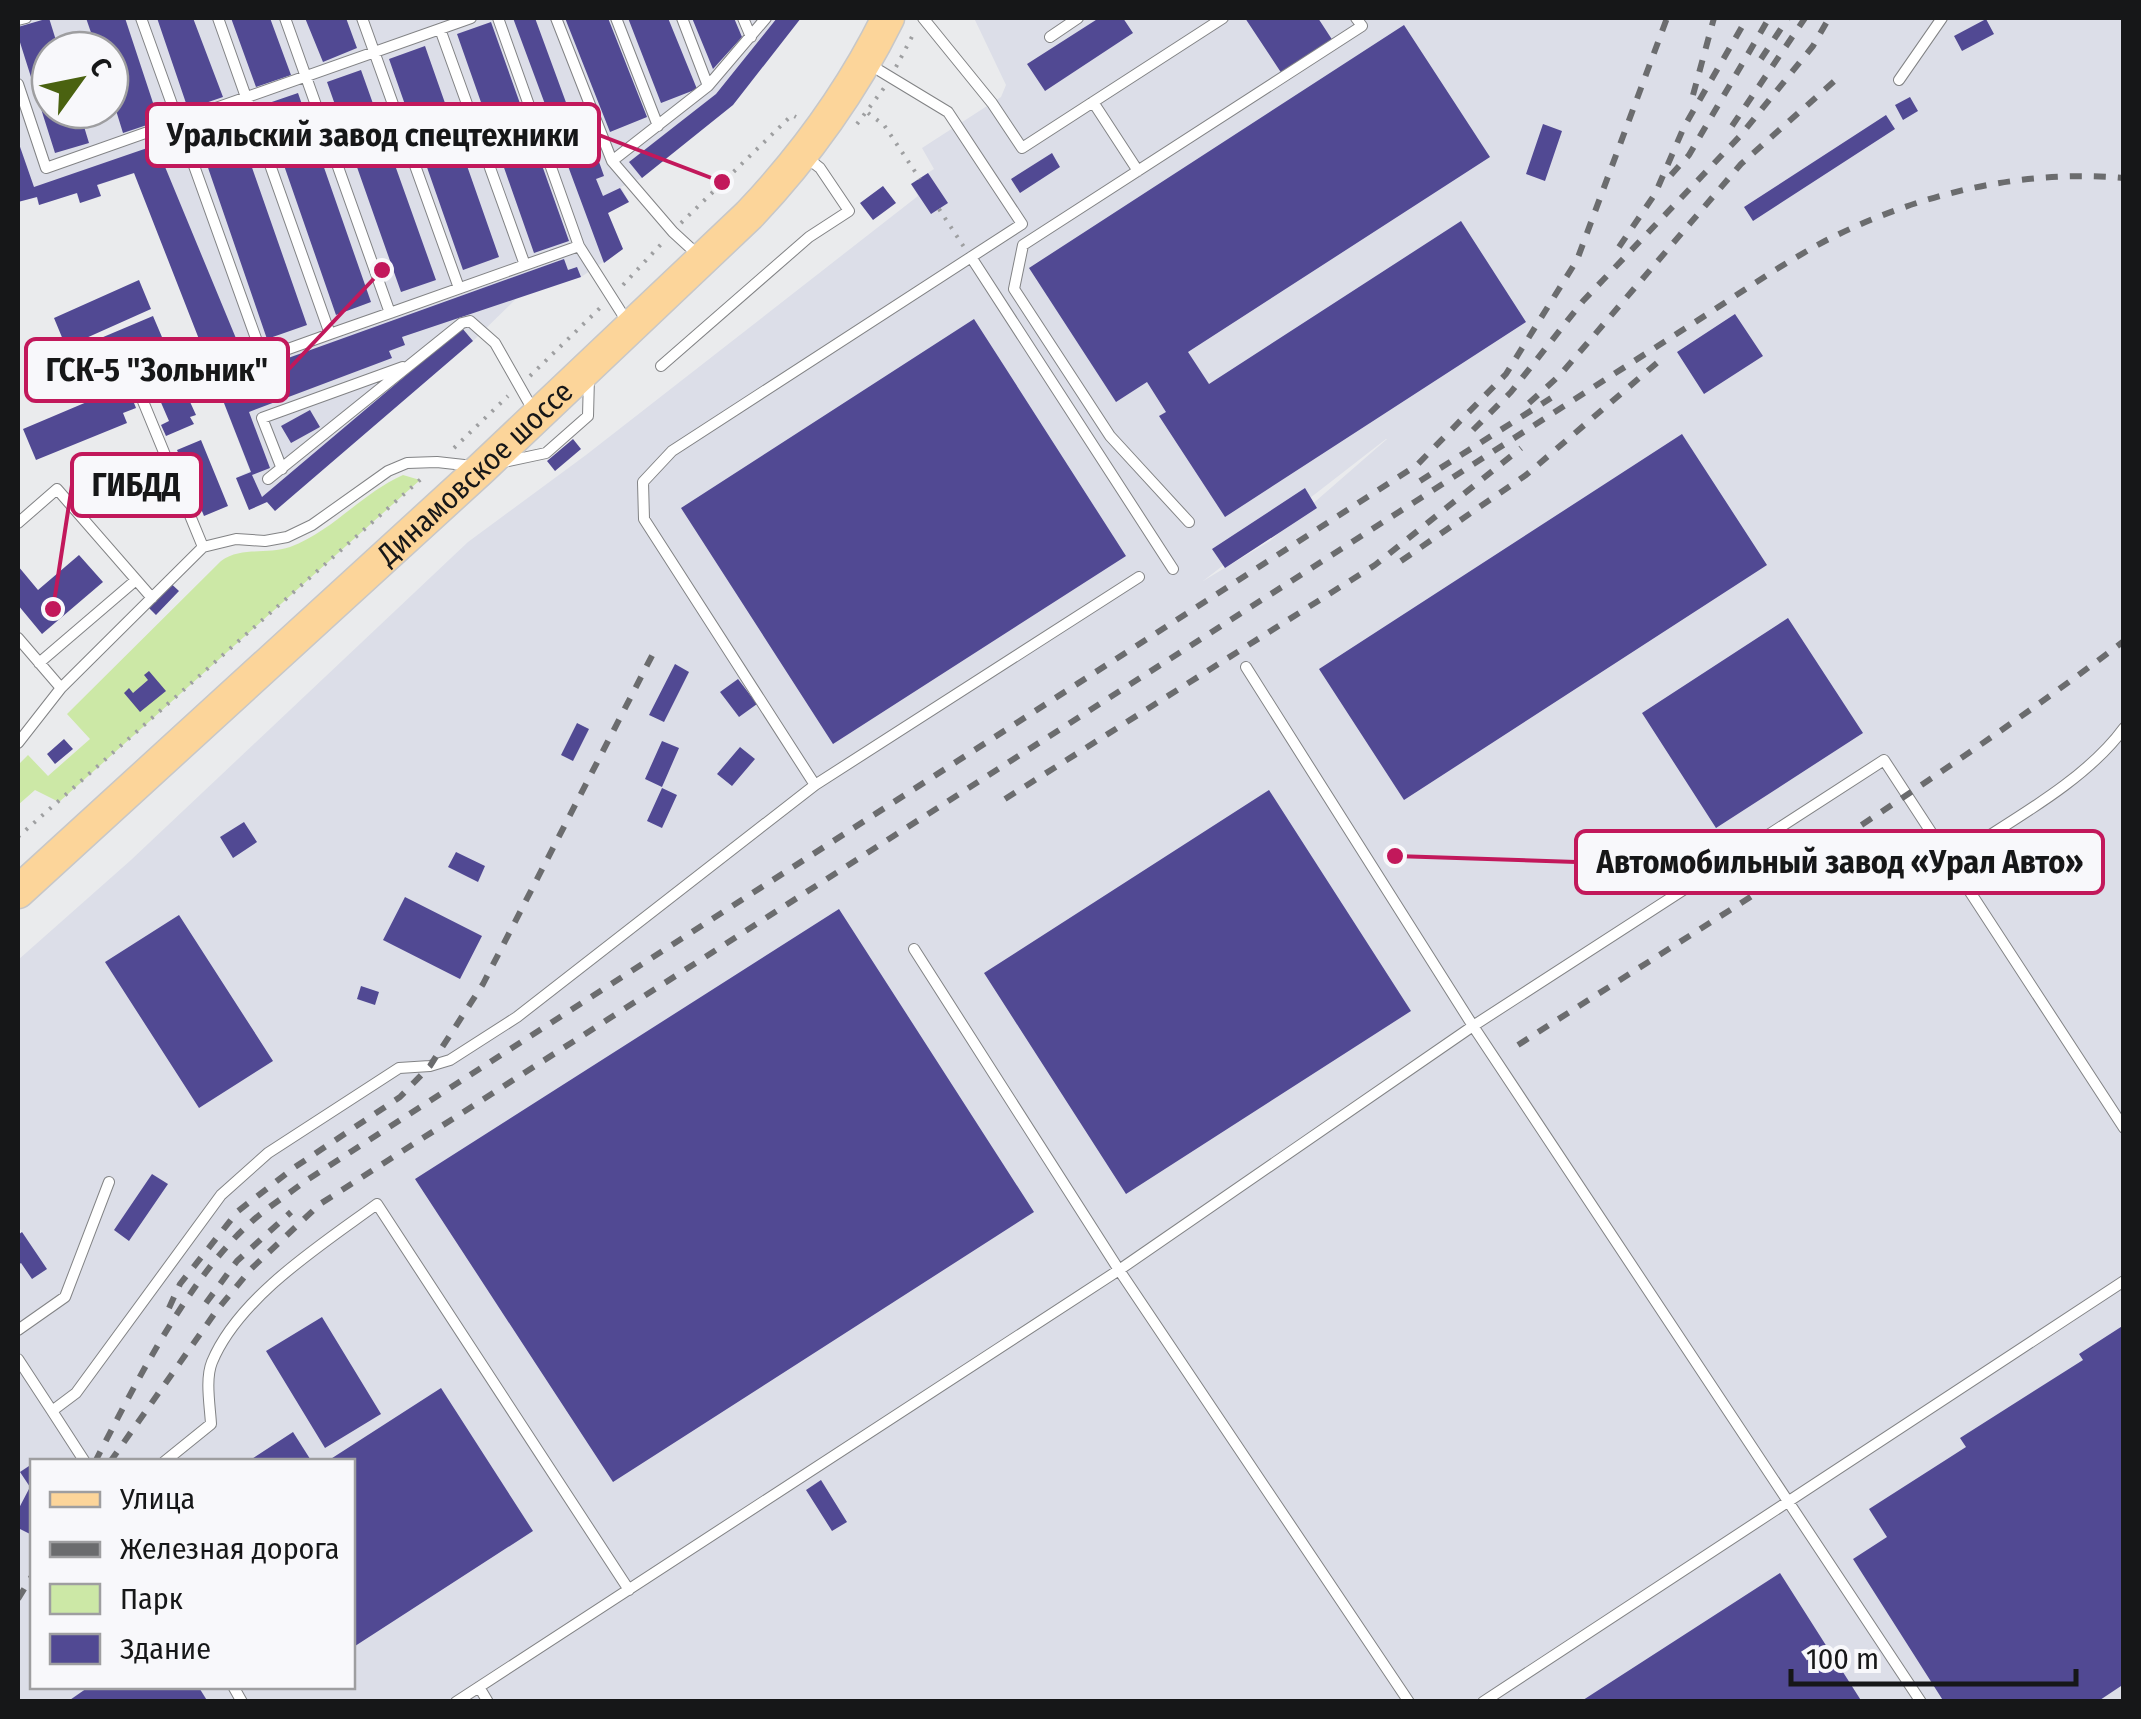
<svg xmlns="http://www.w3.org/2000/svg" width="2141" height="1719" font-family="'Fira Sans Condensed',sans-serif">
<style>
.built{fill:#dcdee8;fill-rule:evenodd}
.green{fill:#cce8a6}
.building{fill:#514993}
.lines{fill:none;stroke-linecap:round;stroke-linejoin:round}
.service-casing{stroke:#828385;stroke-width:12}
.primary-casing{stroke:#c7c7c8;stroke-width:35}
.path{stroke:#9e9fa1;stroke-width:4;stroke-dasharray:2.5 8;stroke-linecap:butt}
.service{stroke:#fff;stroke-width:10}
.primary{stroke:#fcd59a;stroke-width:32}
.rail{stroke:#6b6c6e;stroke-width:6;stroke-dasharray:12 12;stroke-linecap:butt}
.labels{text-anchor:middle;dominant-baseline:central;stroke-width:10;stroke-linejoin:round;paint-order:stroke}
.street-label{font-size:30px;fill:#161718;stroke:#f8f8fb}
.leader{fill:none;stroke:#c2185b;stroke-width:4}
.callout-dot{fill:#c2185b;stroke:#f8f8fb;stroke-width:4}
.callout{fill:#f8f8fb;stroke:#c2185b;stroke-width:4}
.callout-label{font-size:32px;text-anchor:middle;font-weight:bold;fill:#161718}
</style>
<rect width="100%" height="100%" fill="#eaebed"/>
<path class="built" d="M18 18H801L733 105 642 178 621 187 629 202 608 213 623 249 581 277 519 296 473 341 275 511 267 502 249 510 236 478 250 471 135 173 98 185 101 196 80 203 76 193 39 205 36 197 18 202ZM50 50H110V110H50Z
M974 18H2123V1701H18V1235L22 1232 18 1226V960L131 860 468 542 586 455 918 196 911 184 934 169 922 148 1001 97 1006 85ZM1387 439 1270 541 1203 581 1386 439ZM32 1462H352V1686H32Z"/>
<path class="green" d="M403 475 420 480 59 802 35 790 18 805V765L28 755 48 776 90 739 67 714 221 561C242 546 267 555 290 547 333 531 362 493 403 475Z"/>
<path class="building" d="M49 18 59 50H50V110H79L89 143 55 153 18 36V27Z
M86 18H125L159 121 123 133 110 91V50H97Z
M157 18H193L223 97 188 109Z
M231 18H270L291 75 256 87Z
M305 18H346L357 48 323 62Z
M513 18H535L582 146 592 142 604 176 596 179 603 196 620 188 629 202 608 213 623 249 604 263Z
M565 18H608L647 117 610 132Z
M628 18H668L697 89 661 103Z
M692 18H734L742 37 713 69Z
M777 18H801L733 105 642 178 629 162 716 94Z
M1099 18H1123L1133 33 1045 91 1027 64Z
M1245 18H1318L1333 41 1282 74Z
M1986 19 1994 34 1962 51 1954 36Z
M491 22 569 241 534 253 457 34Z
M1404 25 1490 157 1188 352 1209 384 1461 221 1526 322 1225 517 1159 416 1166 412 1147 382 1116 402 1029 268Z
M425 46 499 257 463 270 389 59Z
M361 70 436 280 401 292 327 82Z
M298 93 371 302 336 315 263 105Z
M1910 97 1918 111 1903 120 1895 105Z
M1886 115 1895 129 1753 221 1744 207Z
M234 116 307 325 267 339 195 130Z
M1543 124 1562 131 1545 181 1526 174Z
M18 141 34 187 156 145 240 348 225 353 235 377 564 259 568 270 577 267 581 277 402 337 405 345 389 351 392 358 249 412 270 468 252 475 262 497 462 328 473 341 275 511 267 502 249 510 236 478 251 472 134 173 97 185 101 196 80 203 77 193 39 205 37 197 18 202Z
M1052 153 1060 167 1020 193 1011 179Z
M928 173 948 203 931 214 911 184Z
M883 186 896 203 873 220 860 203Z
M139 280 151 309 66 347 54 318Z
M1735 314 1763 356 1704 394 1677 352Z
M153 316 179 377 187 374 194 390 186 393 196 415 190 417 194 424 166 436 161 425 169 421 136 345 99 362 89 343Z
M974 319 1126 556 833 744 681 508Z
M127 385 136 408 123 413 127 423 36 460 23 429Z
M310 410 320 427 291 443 281 426Z
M1682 434 1767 565 1404 800 1319 669Z
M573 439 581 449 555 471 547 461Z
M201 440 228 506 204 516 177 450Z
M1305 488 1317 508 1225 568 1212 549Z
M79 555 103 582 42 634 18 605V566L38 590Z
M166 579 179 591 156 615 143 602Z
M1788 618 1863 733 1716 828 1642 713Z
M675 664 689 672 664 722 649 715Z
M149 671 166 691 140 712 124 693 129 688 133 693 148 680 144 675Z
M738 679 757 704 739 717 720 692Z
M577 723 589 729 573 761 561 755Z
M64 739 73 749 55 764 47 754Z
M662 741 679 748 662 787 645 779Z
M740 747 755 759 732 786 717 774Z
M662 788 677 795 662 828 647 821Z
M1269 790 1411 1011 1126 1194 984 973Z
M244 822 257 842 233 858 220 837Z
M456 852 485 866 478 882 448 867Z
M405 897 482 936 460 979 383 940Z
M839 909 1034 1212 613 1482 415 1179Z
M179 915 273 1061 199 1108 105 962Z
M361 986 379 992 375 1005 357 999Z
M152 1174 168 1184 129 1241 114 1230Z
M22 1232 47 1269 32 1279 21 1263 18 1265V1235Z
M322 1317 381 1414 325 1448 266 1351Z
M2124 1325V1684L2097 1702H1944L1853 1559 1887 1537 1869 1509 1966 1447 1960 1438 2083 1360 2079 1354Z
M441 1388 533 1531 352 1648V1462H326Z
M293 1432 312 1462H247Z
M32 1464V1530L30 1534 18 1528V1510L30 1487 20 1472Z
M821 1480 847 1522 832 1531 806 1490Z
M1780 1573 1862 1702H1580Z
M90 1686H198L208 1702H67Z"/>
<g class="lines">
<defs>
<path id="service" d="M141 18 263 358 330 334 218 18
M285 18 390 313 525 265 440 29
M362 18 459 288
M498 18 579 246 628 323
M556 18 612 161 673 232 698 255
M616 18 658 126
M682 18 708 86
M743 18 751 37
M923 18 992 103 1022 148 1223 18
M18 20 26 18
M1050 37 1078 18
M1899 80 1942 18
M18 84 46 168 471 18
M1093 102 1138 171
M612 161 708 86 766 18
M971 257 1173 569
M525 265 579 246
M330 334 390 313
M126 360 203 547
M661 366 809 237 849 211 820 168 806 157
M504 462 546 453 588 416 589 377
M282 469 262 418 403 367
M268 479 462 323 470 321 495 343 533 410
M1189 522 1110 436 1014 289 1023 245 1362 26 1356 18
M18 523 57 489 152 598
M18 638 61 688
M39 663 136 580
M1246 667 1473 1026 1921 1702
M18 743 61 688 203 547 236 539 265 541 287 537 312 525 388 471 407 463 437 462 473 466
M815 785 644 519 643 482 672 451 1022 224 948 112 867 63
M1950 861C2006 823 2084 783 2124 728
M914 949 1119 1270 1409 1702
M18 1330 65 1297 109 1182
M18 1359 52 1411
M85 1462 52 1411 76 1393 221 1195 268 1153 399 1068 430 1066 450 1060 517 1017 815 785 1139 577
M164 1462 211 1424C210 1406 205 1379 212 1362 239 1297 321 1245 377 1204L629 1590
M233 1686 242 1702
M479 1687 488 1702
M456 1702 1119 1270 1473 1026 1884 760 2124 1128
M1483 1702 2124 1281"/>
<g id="primary">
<path id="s1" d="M18 892 482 468 749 215C805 156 852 91 888 18"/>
</g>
</defs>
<use href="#service" class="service-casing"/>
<use href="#primary" class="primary-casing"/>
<path class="path" d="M896 67 915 31
M868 113 884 125 920 179
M857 124 884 88
M939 209 964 247
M681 223 792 115 796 117
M623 285 664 241
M530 376 602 306
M454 448 508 396
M18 837 421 479"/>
<use href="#service" class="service"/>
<use href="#primary" class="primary"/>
<path class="rail" d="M1761 59 1788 18
M1693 95 1714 18
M1732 126 1805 18
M1671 175 1689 155 1769 18
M1619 247 1655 194 1684 127 1747 18
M1529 403 1560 375 1741 164 1840 76
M1473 430 1511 392 1583 301 1740 136 1813 46 1829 18
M1420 481 1551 398
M1401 561 1526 475 1665 356
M1005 799 1375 565 1521 448
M1518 1045C1722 914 1930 788 2124 641
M206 1303 237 1261 291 1212
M169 1308 180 1284 238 1211 295 1167 400 1097 430 1066 483 984 657 646
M95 1462C133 1388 188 1279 249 1224 266 1208 286 1196 304 1182L1417 465 1506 374 1577 260 1667 18
M110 1462 217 1310 251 1269 320 1204 1681 331C1729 301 1776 267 1825 241 1917 194 2021 169 2124 178
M18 1599 32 1576"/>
</g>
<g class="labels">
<g class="street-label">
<text stroke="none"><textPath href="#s1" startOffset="620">Динамовское шоссе</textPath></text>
</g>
</g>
<path class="leader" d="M722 182L599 135M382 270L288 370M53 609L72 485M1395 856L1576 862"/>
<g class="callout-dot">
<circle cx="722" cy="182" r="10"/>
<circle cx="382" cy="270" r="10"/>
<circle cx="53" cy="609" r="10"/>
<circle cx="1395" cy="856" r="10"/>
</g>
<g class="callout">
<rect x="147" y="104" width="452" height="62" rx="10"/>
<rect x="26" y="339" width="262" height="62" rx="10"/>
<rect x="72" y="454" width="129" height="62" rx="10"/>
<rect x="1576" y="831" width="527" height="62" rx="10"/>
</g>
<g class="callout-label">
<text x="373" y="146">Уральский завод спецтехники</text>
<text x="157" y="381">ГСК-5 "Зольник"</text>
<text x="136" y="496">ГИБДД</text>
<text x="1840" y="873">Автомобильный завод «Урал Авто»</text>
</g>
<rect width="2141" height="1719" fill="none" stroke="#161718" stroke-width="40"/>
<rect x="30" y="1459" width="325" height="230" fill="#f8f8fb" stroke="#9e9ea0" stroke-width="2.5"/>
<rect x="50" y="1492" width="50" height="15" fill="#fcd59a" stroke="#9e9ea0" stroke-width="2.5"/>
<text x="120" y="1509" font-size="30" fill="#161718">Улица</text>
<rect x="50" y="1542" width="50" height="15" fill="#6b6c6e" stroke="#9e9ea0" stroke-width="2.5"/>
<text x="120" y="1559" font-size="30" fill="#161718">Железная дорога</text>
<rect x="50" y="1584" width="50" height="30" fill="#cce8a6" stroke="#9e9ea0" stroke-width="2.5"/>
<text x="120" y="1609" font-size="30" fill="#161718">Парк</text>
<rect x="50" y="1634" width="50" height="30" fill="#514993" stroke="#9e9ea0" stroke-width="2.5"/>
<text x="120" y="1659" font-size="30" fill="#161718">Здание</text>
<g transform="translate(80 80) rotate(57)"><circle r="48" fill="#f8f8fb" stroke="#9e9ea0" stroke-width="2.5"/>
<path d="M0-8L18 38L0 25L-18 38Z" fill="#4a6210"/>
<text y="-15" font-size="28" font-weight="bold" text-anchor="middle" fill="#161718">С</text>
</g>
<path d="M1791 1669v15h285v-15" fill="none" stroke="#161718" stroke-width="5"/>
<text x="1806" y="1669" font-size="30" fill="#161718" stroke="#f8f8fb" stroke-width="8" paint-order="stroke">100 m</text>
</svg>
